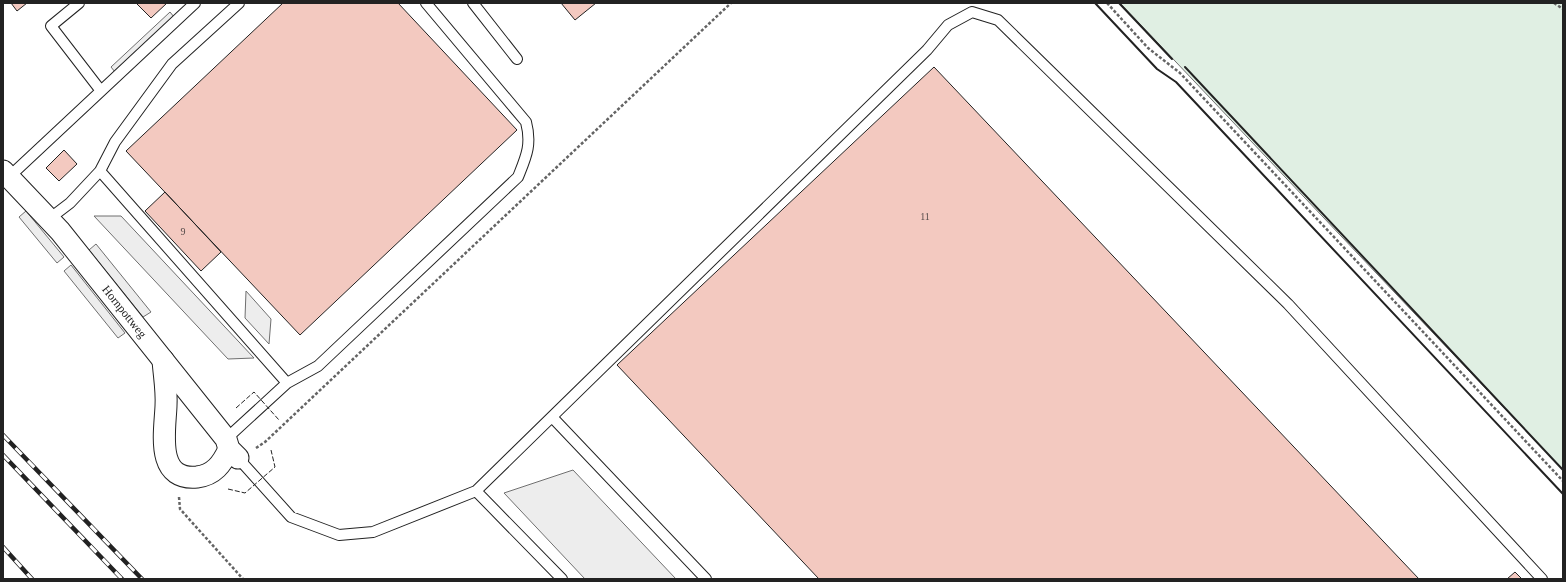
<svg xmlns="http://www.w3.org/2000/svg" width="1566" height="582" font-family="Georgia,serif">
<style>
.green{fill:#e0efe3;stroke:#6f6f6f}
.parking{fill:#ededed;stroke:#6f6f6f}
.building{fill:#f3c9c0;stroke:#222}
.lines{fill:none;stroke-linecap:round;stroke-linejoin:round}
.service-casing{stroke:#222;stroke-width:12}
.minor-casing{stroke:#222;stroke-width:23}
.path{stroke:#646464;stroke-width:2.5;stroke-dasharray:3 2;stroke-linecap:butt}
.service{stroke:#fff;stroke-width:10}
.minor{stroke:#fff;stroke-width:21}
.rail-casing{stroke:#222;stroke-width:4.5}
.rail{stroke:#fff;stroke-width:3;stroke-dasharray:9;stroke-linecap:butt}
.fence{stroke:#222;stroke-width:1;stroke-dasharray:5 2;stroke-linecap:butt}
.wall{stroke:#222;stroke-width:2}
.labels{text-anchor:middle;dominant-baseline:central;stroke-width:3;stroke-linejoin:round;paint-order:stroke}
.number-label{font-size:10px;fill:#564c4a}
.street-label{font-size:12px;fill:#222;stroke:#fff}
</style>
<rect width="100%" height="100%" fill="#fff"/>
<path class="green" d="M1120 3H1563V470Z"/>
<path class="parking" d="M170 12 174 17 115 72 111 67Z
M26 211 64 257 57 263 19 217Z
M94 216H121L254 358 228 359Z
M96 244 151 312 143 317 89 250Z
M71 265 125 333 118 338 64 271Z
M246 291 271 319 269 344 245 318Z
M573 470 676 579H585L504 493Z"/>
<path class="building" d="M11 3H27L17 11Z
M136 3H167L151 18Z
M283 3H398L517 130 300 335 126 151Z
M561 3H596L575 20Z
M934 67 1419 579H819L617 365Z
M64 150 77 164 59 181 46 168Z
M165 192 221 252 201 271 145 211Z
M1515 572 1522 579H1507Z"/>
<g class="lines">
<defs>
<path id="service" d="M79 3 51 26 101 91
M473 3 517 59
M100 171 115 142 172 64 239 3
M9 177 195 3
M49 219 70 203 100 171 287 383 226 439
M287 383 318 366 518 177C526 157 532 145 526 122L426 3
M552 417 706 579
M238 458 291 517 339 535 373 532 476 491 927 50 948 25 972 12 998 20 1288 304 1542 579
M476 491 562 579"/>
<g id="minor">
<path id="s1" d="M3 171 60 231 226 439 229 449 238 458"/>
<path d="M163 360C164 375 167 391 166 406 165 431 155 481 197 477 214 475 222 464 229 449"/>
</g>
</defs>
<use href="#service" class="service-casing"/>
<use href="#minor" class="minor-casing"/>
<path class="path" d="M1107 3 1148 48 1180 73 1563 481
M1554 3 1563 9
M256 448 265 442 731 3
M179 497 180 509 243 579"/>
<use href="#service" class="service"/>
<use href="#minor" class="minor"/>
<defs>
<path id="rail" d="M3 435 142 579
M3 455 122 579
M3 547 32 579"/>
</defs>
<use href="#rail" class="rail-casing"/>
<use href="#rail" class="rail"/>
<path class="fence" d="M236 408 254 392 279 420
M228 489 245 493 275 467 271 450"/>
<path class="wall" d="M1095 3 1157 69 1176 82 1563 494
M1119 3 1172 59
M1185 67 1563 470"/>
</g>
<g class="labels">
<g class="number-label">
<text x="925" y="216">11</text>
<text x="183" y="231">9</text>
</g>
<g class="street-label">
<text stroke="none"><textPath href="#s1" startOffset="186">Hornpottweg</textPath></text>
</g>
</g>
<rect width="1566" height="582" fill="none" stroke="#222222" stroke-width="8"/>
</svg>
